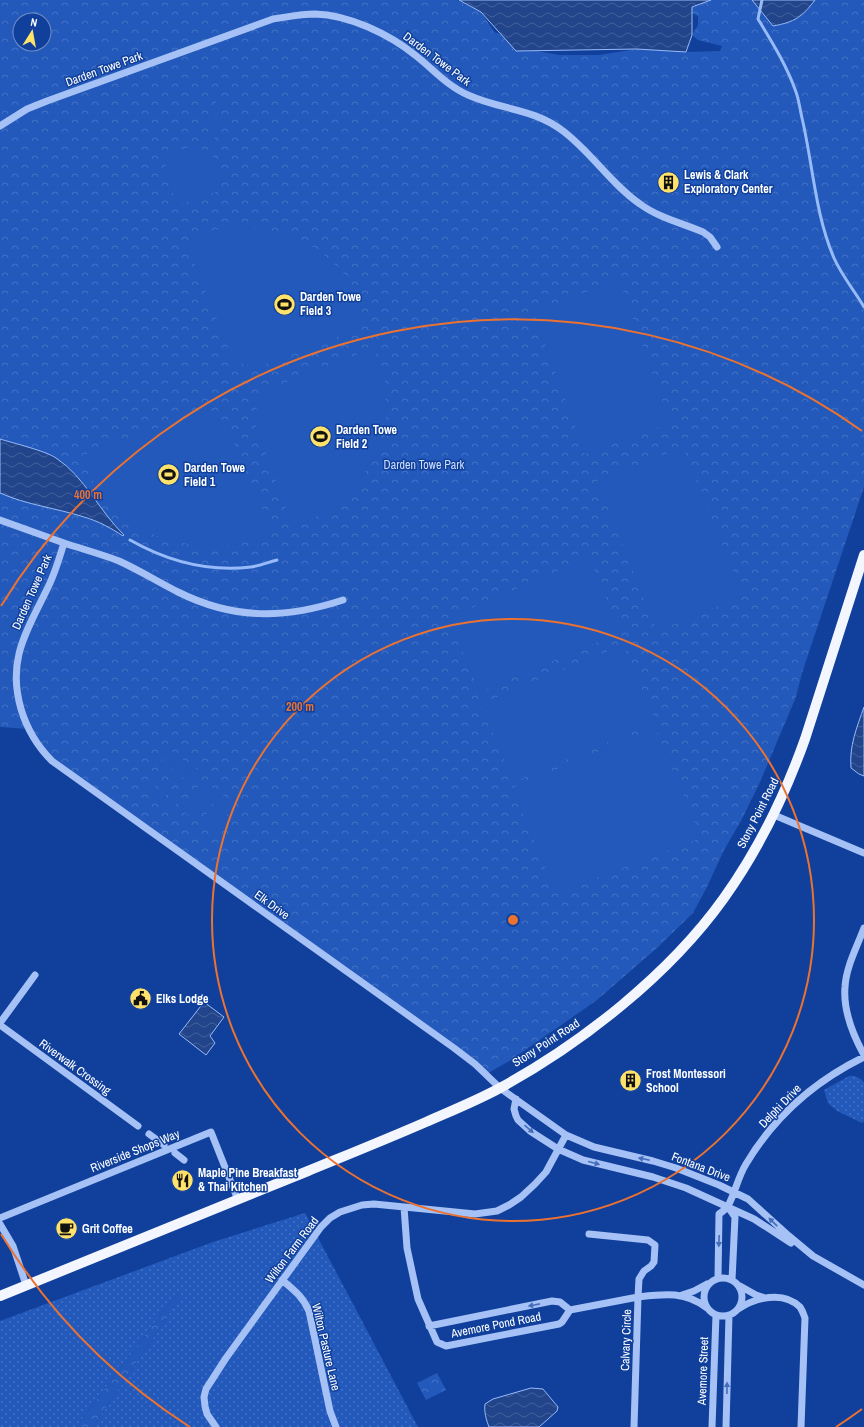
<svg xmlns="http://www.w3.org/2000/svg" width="864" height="1427" font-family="'Archivo Narrow',sans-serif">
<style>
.grass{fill:url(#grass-dots)}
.forest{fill:url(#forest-crowns);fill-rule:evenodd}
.pitch{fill:#2359bb}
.water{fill:url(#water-waves);stroke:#97bbf8}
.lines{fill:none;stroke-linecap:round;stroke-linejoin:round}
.stream{stroke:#97bbf8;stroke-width:3}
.minor{stroke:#a5c1f5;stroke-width:7}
.major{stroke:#f3f6ff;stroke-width:10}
.oneway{fill:#446dbb}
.ring{fill:none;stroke:#eb7230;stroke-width:2}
.labels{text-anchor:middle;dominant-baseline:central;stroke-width:3;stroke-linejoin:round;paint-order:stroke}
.street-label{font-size:12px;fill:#fff;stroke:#10409c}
.poi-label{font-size:12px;font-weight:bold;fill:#fff;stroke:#10409c;text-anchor:start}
.park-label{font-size:12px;fill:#cedffe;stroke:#10409c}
.centre{fill:#eb7230;stroke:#10409c;stroke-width:2}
.ring-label{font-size:12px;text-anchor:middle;font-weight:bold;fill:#eb7230;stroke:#10409c;stroke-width:3;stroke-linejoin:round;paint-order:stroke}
</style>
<defs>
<pattern id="grass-dots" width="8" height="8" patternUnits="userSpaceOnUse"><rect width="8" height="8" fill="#2359bb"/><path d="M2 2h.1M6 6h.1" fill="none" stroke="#4472c5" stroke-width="1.8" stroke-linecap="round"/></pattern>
<pattern id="forest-crowns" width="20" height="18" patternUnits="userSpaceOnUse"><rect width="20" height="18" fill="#2359bb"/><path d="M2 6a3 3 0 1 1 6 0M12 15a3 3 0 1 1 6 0" fill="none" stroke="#4472c5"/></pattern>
<pattern id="water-waves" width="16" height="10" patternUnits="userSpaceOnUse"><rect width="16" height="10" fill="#22448a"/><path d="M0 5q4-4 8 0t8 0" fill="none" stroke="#43609c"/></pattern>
</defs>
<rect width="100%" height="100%" fill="#10409c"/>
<path class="grass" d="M849 1076C855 1075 860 1078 864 1082V1121L862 1123 837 1111 828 1103 824 1090Z
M305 1213 418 1427H96L94 1425 179 1300 177 1293 76 1427H0V1321L213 1242Z"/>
<path class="forest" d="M0 0H457L481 12 494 32 505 36 516 51H537L559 55H599L637 49 686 52 720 51 722 46 698 40 692 35 698 25V16L689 12 546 0H752L773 26C795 22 802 17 815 0H864V487L802 673 796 697 760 782 742 819 724 850 707 887 693 913 657 948 597 1000 511 1060 485 1075 410 1018 57 766 29 729 0 727ZM20 20H44V44H20Z
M177 1293 179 1300 94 1425 96 1427H76Z
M437 1373 446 1390 426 1400 417 1383Z"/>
<path class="pitch" d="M217 99 223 100 213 144 207 142Z
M193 147C215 150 228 171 216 192L177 205 165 170C168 154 178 149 193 147Z
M222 228H256L295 236 322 253 351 281 366 326 255 368 233 360 186 241Z
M619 280 670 423 585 454 534 312Z
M374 348 385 381 386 420 377 453 356 486 326 512 293 527 253 417 264 391Z
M174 381 176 388 160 393 157 387Z
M199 413 225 423 273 533 240 544 203 547 164 539 131 524 99 494 81 456Z
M683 447 743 596 657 631 597 481Z
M589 558 621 632 480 692 448 618Z
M623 645 656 722 513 782 481 704Z
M655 728 701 838 556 893 512 788Z
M170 750 178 756 166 772 158 767Z
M181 758 189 764 177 780 169 774Z
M192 766 200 771 188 788 180 782Z
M153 773 161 778 150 794 142 789Z
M165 781 172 786 161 803 153 797Z
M202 781 216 790 195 820 181 810Z
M176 789 183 794 172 810 165 805Z
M221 794 235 804 214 833 200 823Z"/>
<path class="water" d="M459 0H711L692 7V35L686 52 637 49 516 51 481 12Z
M752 0H815C802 17 795 22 773 26Z
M0 439C13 443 46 451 56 458 85 477 99 511 124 535L123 536C111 528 98 521 84 517 56 508 27 505 0 493Z
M864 707V776L859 774 851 768C849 746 857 727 864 707Z
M204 1002 224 1017 210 1036 215 1043 206 1055 179 1034Z
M531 1388 543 1389 558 1407 557 1411 539 1427H489C486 1419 484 1412 485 1404L493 1399Z"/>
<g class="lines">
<path class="stream" d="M762 0 758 19C772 42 787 66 796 92 799 100 800 110 802 118 813 165 815 214 834 258 842 276 854 290 864 307
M130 540C167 561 208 572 251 567 260 566 269 562 277 560"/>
<path class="minor" d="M0 126 27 109 47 101 273 19C287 17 301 14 315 14 349 15 389 34 415 55 432 68 447 86 468 95 501 110 533 108 563 131 591 152 611 184 640 204 659 218 682 223 703 232L710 237 717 247
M0 520 64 543C60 556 56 570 50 583 29 628 6 657 21 709 27 729 37 746 52 761L454 1048 475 1064 500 1088 566 1135 594 1147 653 1161 676 1168 719 1185 748 1199 789 1236 813 1256 864 1285
M64 543C82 549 101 554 119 561 139 570 158 582 178 592 234 620 285 619 343 600
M774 815 864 853
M864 928C857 947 846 967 845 987 843 1011 853 1035 864 1055
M0 1023 35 975
M0 1025 138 1126
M516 1099 514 1109 516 1116 518 1120 530 1131 558 1149 583 1160 653 1177 686 1188 754 1219 791 1243
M149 1134 164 1145
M175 1153 184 1160
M404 1207 407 1248 418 1299 437 1342 446 1346 559 1324 562 1322 570 1310 638 1297 639 1279 644 1271 651 1266 654 1262 655 1245 648 1240 589 1234
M728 1207 735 1217 732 1280
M0 1218 211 1132 238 1200
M0 1224 13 1246 26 1285
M704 1297a19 19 0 1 1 38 0a19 19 0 1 1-38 0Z
M718 1278 719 1214C722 1212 726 1209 728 1206 735 1193 738 1177 746 1164 774 1117 815 1081 864 1057
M282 1280C294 1290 303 1297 309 1311L330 1411 336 1427
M740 1286 756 1295 765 1298
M682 1295 694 1291 707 1284
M738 1309C755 1298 783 1290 800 1307 802 1310 804 1315 805 1318L801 1427
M429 1326 552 1301 560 1302 570 1310
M216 1427 207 1414 205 1406 204 1397 206 1389 226 1358 321 1227 330 1218 340 1212 362 1205 374 1204 475 1214 497 1211 509 1205 521 1197 535 1184 546 1172 566 1135
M634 1427 638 1297C664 1294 685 1291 707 1308
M712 1427 716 1315
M726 1427 729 1315"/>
<path class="major" d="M0 1296C103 1254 206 1213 308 1171 347 1155 387 1139 426 1122 451 1111 476 1101 500 1088 582 1043 669 975 724 898 759 849 785 795 805 739L864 555"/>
</g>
<defs><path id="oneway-solid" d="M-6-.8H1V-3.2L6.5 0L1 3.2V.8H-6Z"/></defs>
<g class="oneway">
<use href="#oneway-solid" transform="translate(529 1129) rotate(41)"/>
<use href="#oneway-solid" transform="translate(644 1159) rotate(-168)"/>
<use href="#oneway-solid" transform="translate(594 1163) rotate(15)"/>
<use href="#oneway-solid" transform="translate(773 1222) rotate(-136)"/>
<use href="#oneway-solid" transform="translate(719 1241) rotate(92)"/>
<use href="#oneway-solid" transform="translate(534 1305) rotate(169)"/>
<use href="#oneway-solid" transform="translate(727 1388) rotate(-89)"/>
</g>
<g class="ring">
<circle cx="513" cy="920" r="301"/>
<path d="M862 1409A601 601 0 0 1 836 1427M190 1427A601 601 0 0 1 1 1234M1 606A601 601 0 0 1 862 431"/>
</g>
<defs>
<symbol id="building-disc" viewBox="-11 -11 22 22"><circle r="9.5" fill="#ffe269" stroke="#10409c"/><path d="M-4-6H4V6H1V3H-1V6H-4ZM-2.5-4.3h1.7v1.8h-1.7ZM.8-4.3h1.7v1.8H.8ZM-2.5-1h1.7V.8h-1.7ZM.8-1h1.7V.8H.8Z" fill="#111"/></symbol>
<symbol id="stadium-disc" viewBox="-11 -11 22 22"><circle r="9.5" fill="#ffe269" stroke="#10409c"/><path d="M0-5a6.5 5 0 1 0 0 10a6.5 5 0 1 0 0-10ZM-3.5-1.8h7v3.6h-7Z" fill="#111"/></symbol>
<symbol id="civic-disc" viewBox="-11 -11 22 22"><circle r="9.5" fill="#ffe269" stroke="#10409c"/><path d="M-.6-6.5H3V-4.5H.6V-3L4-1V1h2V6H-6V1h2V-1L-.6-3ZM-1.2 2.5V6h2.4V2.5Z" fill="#111"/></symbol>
<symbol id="restaurant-disc" viewBox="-11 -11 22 22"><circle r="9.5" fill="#ffe269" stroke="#10409c"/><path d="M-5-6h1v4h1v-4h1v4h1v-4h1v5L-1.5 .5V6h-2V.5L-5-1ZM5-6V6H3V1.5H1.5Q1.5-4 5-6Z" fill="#111"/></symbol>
<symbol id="cafe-disc" viewBox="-11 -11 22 22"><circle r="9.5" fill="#ffe269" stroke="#10409c"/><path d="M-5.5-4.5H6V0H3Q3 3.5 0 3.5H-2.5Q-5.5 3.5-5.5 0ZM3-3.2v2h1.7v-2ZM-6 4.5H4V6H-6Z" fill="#111"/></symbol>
</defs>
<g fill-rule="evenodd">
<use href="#building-disc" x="656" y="170" width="25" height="25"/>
<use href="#stadium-disc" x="272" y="292" width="25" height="25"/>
<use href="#stadium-disc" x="308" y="424" width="25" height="25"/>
<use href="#stadium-disc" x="156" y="462" width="25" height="25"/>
<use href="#civic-disc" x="128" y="986" width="25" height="25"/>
<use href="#building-disc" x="618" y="1068" width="25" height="25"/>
<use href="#restaurant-disc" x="170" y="1168" width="25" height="25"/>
<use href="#cafe-disc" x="54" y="1216" width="25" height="25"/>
</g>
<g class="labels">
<g class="street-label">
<text transform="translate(437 59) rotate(37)">Darden Towe Park</text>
<text transform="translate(104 69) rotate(-20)">Darden Towe Park</text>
<text transform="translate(32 592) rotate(-66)">Darden Towe Park</text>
<text transform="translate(758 813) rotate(-63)">Stony Point Road</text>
<text transform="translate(272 905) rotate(36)">Elk Drive</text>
<text transform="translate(546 1043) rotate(-33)">Stony Point Road</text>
<text transform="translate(75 1067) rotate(36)">Riverwalk Crossing</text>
<text transform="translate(780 1106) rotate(-46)">Delphi Drive</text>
<text transform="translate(135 1151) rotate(-22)">Riverside Shops Way</text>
<text transform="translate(701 1167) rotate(21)">Fontana Drive</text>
<text transform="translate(292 1250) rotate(-53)">Wilton Farm Road</text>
<text transform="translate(496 1325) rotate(-11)">Avemore Pond Road</text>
<text transform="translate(626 1340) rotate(-88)">Calvary Circle</text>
<text transform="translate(326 1347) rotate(77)">Wilton Pasture Lane</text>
<text transform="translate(703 1371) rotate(-88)">Avemore Street</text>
</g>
<g class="poi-label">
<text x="684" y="175">Lewis &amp; Clark<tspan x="684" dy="14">Exploratory Center</tspan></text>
<text x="300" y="297">Darden Towe<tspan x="300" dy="14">Field 3</tspan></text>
<text x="336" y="430">Darden Towe<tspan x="336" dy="14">Field 2</tspan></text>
<text x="184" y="468">Darden Towe<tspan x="184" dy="14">Field 1</tspan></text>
<text x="156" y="999">Elks Lodge</text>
<text x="646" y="1074">Frost Montessori<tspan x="646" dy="14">School</tspan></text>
<text x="198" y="1173">Maple Pine Breakfast<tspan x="198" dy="14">&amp; Thai Kitchen</tspan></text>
<text x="82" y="1229">Grit Coffee</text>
</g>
<g class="park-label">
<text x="424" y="465">Darden Towe Park</text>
</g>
</g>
<circle cx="513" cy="920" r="6" class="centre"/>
<g class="ring-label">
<text x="88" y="499">400 m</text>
<text x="300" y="711">200 m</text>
</g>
<g transform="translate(32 32) rotate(11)"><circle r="19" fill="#10409c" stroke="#708cc4"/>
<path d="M0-3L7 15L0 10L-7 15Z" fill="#ffe269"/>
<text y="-6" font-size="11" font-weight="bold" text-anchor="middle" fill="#ffffff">N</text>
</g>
</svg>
